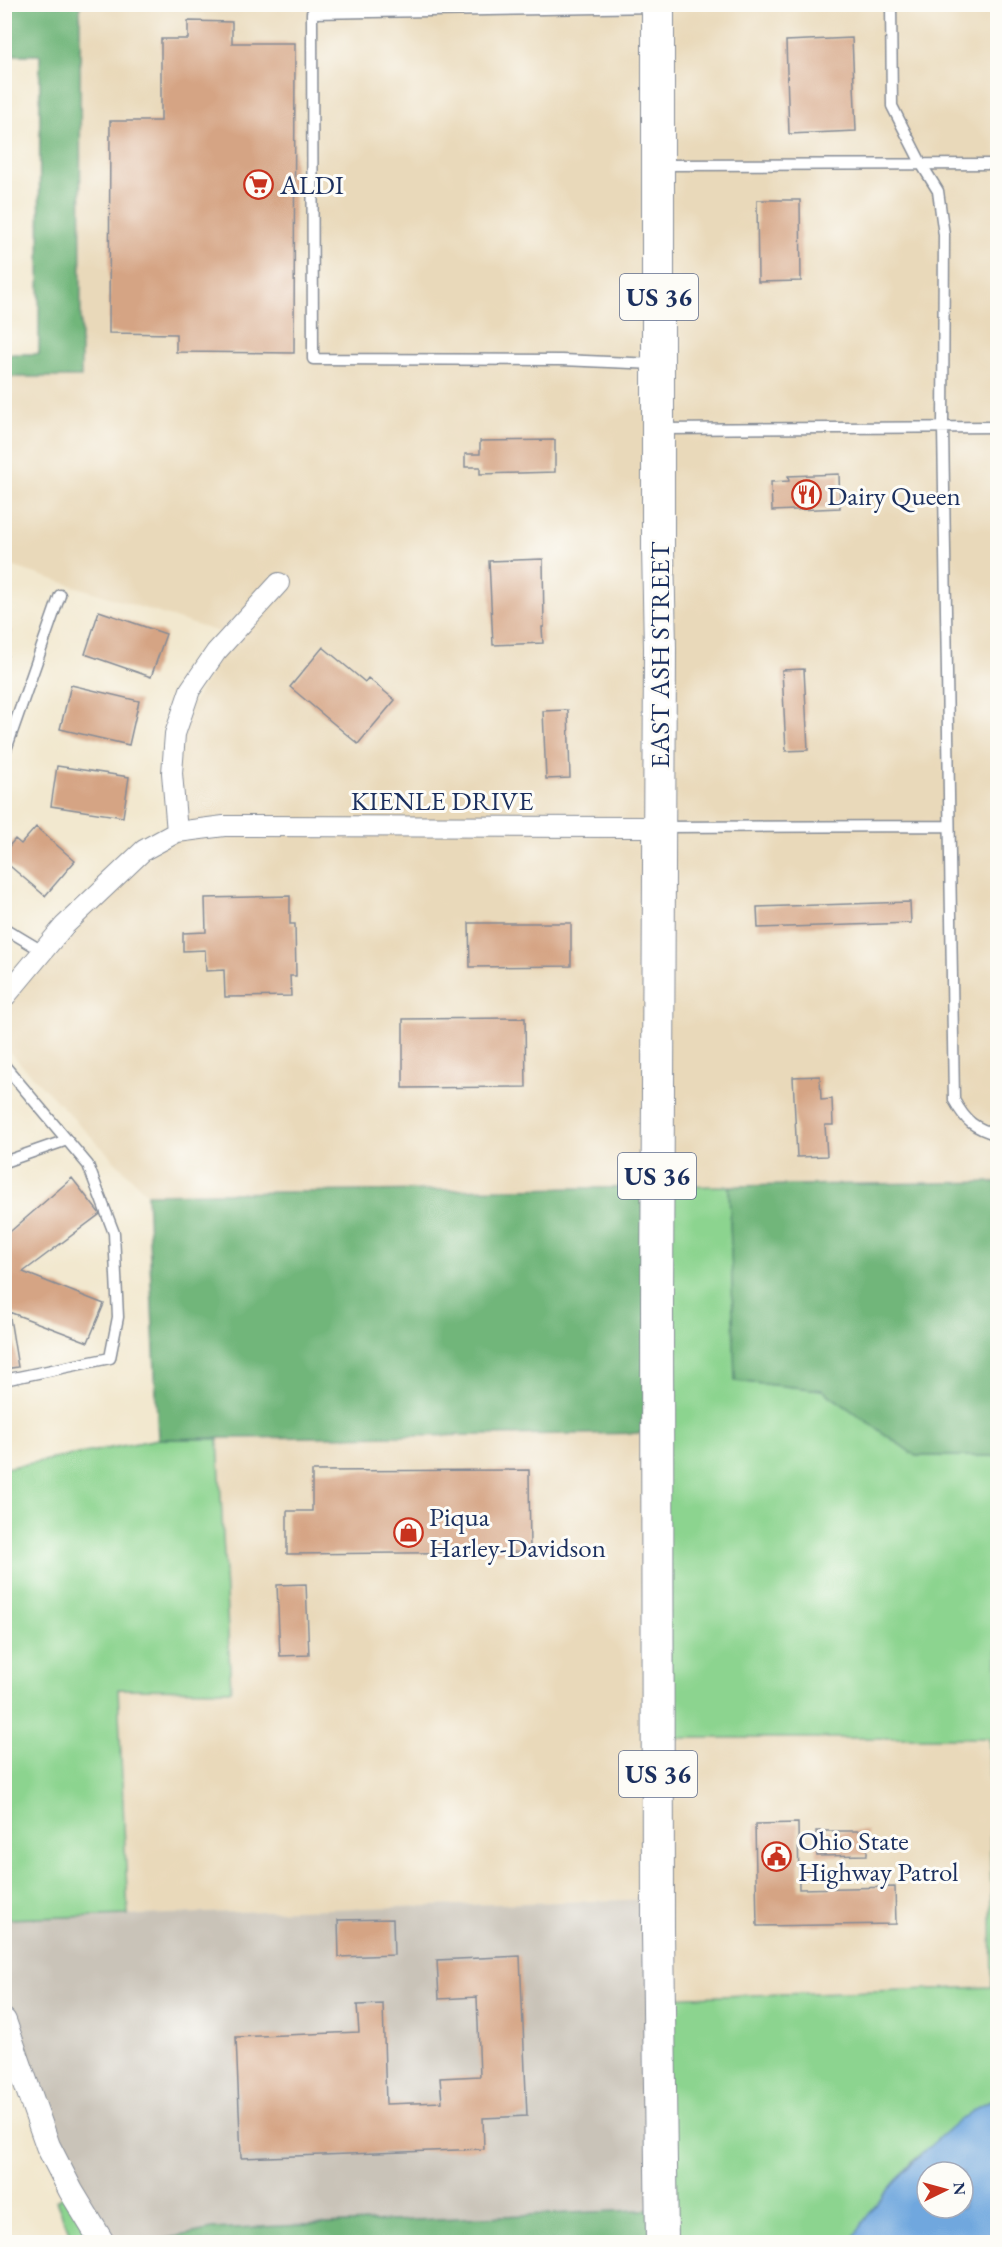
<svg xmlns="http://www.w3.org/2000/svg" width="1002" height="2247" font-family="'EB Garamond',serif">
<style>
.built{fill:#e9d9ba}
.industrial{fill:#c9c3b8}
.green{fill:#8cd48f;stroke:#548276;stroke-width:1.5}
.forest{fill:#71b67a;stroke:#46726c;stroke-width:1.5}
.water{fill:#6fa7de;stroke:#456b9e;stroke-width:1.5;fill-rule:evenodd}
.building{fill:#d5a484}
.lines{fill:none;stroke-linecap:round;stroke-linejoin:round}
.service-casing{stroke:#868c96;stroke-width:13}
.minor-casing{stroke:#868c96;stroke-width:22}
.tertiary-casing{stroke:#868c96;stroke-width:26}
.primary-casing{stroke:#868c96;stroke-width:34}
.service{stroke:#fff;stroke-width:10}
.minor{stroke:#fff;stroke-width:20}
.tertiary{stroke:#fff;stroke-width:24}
.primary{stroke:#fff;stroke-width:32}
.labels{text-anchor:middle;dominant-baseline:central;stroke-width:6;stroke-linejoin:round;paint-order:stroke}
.shield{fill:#fdfcf7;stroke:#5f6c8c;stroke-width:1.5}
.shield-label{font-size:26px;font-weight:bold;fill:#1b2f5e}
.poi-label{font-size:27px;fill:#1b2f5e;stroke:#fdfcf7;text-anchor:start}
.street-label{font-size:27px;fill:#1b2f5e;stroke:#fdfcf7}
</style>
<rect width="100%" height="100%" fill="#fdfcf7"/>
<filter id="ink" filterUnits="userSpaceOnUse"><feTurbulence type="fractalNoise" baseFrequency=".0167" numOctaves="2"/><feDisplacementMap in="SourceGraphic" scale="12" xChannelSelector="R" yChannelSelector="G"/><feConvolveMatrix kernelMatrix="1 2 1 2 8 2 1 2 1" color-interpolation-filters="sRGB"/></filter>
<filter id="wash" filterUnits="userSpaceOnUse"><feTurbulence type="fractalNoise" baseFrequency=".008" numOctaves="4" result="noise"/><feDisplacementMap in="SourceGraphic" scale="24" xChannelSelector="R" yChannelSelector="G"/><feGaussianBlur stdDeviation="1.35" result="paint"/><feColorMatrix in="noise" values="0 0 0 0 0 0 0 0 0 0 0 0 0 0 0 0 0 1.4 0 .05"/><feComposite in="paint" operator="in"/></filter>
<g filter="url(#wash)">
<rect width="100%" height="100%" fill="#f2e8cf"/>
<path class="built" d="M80 5H997V1182L147 1194 5 1048V998L44 952 177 832 175 734 231 636 5 564V377H81Z
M658 1433V1738H989L992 1987 659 1998 658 1899 128 1915 118 1689H231L218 1439Z"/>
<path class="industrial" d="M658 1899 661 2209 212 2229 152 2242H102L5 2021 4 1919Z"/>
<path class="green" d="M729 1186 736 1381 822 1390 916 1456H997V2098L988 2101 914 2160 878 2203 852 2242H662L659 1998 992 1987 989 1738H658L657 1187Z
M158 1439H218L231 1690 118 1689 128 1915 5 1919V1468Z
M71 2191 102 2242H73L56 2200Z"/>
<path class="forest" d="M5 4 80 5 81 377H5V354H39L40 55H5Z
M997 1182V1456H916L822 1390 735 1381 729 1186Z
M657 1187 658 1433 158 1439 147 1194Z
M661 2209 662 2242H152L212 2229Z"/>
<path class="water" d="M997 2098V2242H852C867 2205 959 2108 997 2098ZM927 2172H963V2208H927Z"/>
<g id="blocks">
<path class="building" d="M188 21 232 22V43H295L294 353 176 352V334L109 333 110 121H161V39H188Z
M852 38 856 131 789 134 786 41Z
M757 200H800L801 281 758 282Z
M555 440V472L480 474V467H465V454H480V441Z
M839 474 840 508 772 511 771 482 789 481 788 476Z
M543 559 544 627H542L543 643 493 645 489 561Z
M99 611 166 634 151 677 85 654Z
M4 630 11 631 6 666H4Z
M323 647 365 682 368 678 395 700 358 744 290 687Z
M804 669 808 750 786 751 782 670Z
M71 685 139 701 129 745 60 729Z
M568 710 570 778 546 779 543 711Z
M57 766 129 777 123 817 51 806Z
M36 827 75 861 45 896 4 861V852L15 839 21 844Z
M290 896V924H295L296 976H290L291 996 225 997 224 970 206 971 205 950 183 951V933L206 932 205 898Z
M910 902 911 923 758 928 757 907Z
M469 923H571V966L470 967Z
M525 1018 526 1087 403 1088V1019Z
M820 1076 821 1100 832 1099 833 1125H825L827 1156 797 1157 793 1077Z
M72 1178 100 1214 23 1272 104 1304 88 1342 9 1312 18 1367 4 1369V1237Z
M529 1470 530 1552 287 1554V1511H312V1471Z
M306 1584 309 1655 280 1656 277 1585Z
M798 1823 799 1889 895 1887 896 1924 757 1926 755 1824Z
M816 1831H867V1855L817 1856Z
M393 1919 394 1955 339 1957 338 1920Z
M520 1956 527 2116 483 2118 484 2149 241 2158 236 2037 359 2032 357 2005 383 2004 386 2104 442 2102 440 2078 480 2076 477 1997 439 1999 437 1960Z"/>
</g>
</g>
<g filter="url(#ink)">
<use href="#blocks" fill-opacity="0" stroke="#868c96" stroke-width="1.5"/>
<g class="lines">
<defs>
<path id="service" d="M891 4 892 106 922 165 938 191 944 235 943 428 954 1100C966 1122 974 1128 998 1135
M659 165 998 164
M655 364 562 360 313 359 312 13 655 7
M662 429 998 427
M4 755 60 595
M663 827 949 826
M4 928 44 952
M4 1065 88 1165 114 1233 118 1317 110 1358 4 1380
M4 1162 67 1140"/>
<path id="minor" d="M177 832 172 773 175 734 190 690 216 652 279 583
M4 998 64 926 144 850 177 832 224 826 659 827"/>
<path id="tertiary" d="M4 2021 48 2146 71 2191 102 2242"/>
<path id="primary" d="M658 4V548L660 648 657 1305 658 1931 662 2242"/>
</defs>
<use href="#service" class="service-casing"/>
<use href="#minor" class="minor-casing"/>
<use href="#tertiary" class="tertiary-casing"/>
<use href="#primary" class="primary-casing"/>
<use href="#service" class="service"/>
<use href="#minor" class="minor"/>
<use href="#tertiary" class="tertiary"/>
<use href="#primary" class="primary"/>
</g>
</g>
<defs>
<symbol id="supermarket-ring" viewBox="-11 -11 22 22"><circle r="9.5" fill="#fdfcf7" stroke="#c8321e" stroke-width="1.5"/><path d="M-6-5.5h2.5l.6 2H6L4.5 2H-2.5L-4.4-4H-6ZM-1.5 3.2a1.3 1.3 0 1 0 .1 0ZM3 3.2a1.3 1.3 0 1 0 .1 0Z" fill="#c8321e"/></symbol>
<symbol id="restaurant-ring" viewBox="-11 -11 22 22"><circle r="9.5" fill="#fdfcf7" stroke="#c8321e" stroke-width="1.5"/><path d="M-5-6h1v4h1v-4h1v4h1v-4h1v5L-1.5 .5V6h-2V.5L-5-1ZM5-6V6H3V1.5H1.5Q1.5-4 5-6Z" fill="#c8321e"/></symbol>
<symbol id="shop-ring" viewBox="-11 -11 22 22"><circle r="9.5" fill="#fdfcf7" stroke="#c8321e" stroke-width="1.5"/><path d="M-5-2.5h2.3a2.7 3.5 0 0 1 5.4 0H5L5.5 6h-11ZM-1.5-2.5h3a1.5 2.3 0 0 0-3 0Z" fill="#c8321e"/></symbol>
<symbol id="civic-ring" viewBox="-11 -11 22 22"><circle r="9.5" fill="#fdfcf7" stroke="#c8321e" stroke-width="1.5"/><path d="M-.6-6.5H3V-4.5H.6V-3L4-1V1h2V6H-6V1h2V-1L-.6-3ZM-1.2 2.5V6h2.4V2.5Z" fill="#c8321e"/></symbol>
</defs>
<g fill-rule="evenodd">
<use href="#supermarket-ring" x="242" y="168" width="33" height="33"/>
<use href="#restaurant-ring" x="790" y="478" width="33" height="33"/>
<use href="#shop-ring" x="392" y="1516" width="33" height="33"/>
<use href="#civic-ring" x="760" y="1840" width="33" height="33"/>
</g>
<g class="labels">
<g class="shield">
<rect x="620" y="274" width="78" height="46" rx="4.5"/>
<rect x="618" y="1153" width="78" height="46" rx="4.5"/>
<rect x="619" y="1751" width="78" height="46" rx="4.5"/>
</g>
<g class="shield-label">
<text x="659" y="297">US 36</text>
<text x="657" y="1176">US 36</text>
<text x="658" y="1774">US 36</text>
</g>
<g class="poi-label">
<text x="280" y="184">ALDI</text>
<text x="827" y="495">Dairy Queen</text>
<text x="429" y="1516">Piqua<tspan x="429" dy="31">Harley-Davidson</tspan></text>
<text x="798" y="1840">Ohio State<tspan x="798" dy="31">Highway Patrol</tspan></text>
</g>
<g class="street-label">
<text transform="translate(659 655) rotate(-90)">EAST ASH STREET</text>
<text x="442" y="800">KIENLE DRIVE</text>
</g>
</g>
<rect width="1002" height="2247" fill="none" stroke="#fdfcf7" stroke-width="24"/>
<g transform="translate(945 2190) rotate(85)"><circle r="28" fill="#fdfcf7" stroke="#a3aaba" stroke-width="1.5"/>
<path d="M0-4.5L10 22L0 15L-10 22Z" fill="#c8321e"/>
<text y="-9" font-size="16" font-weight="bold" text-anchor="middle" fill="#1b2f5e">N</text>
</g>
</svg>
